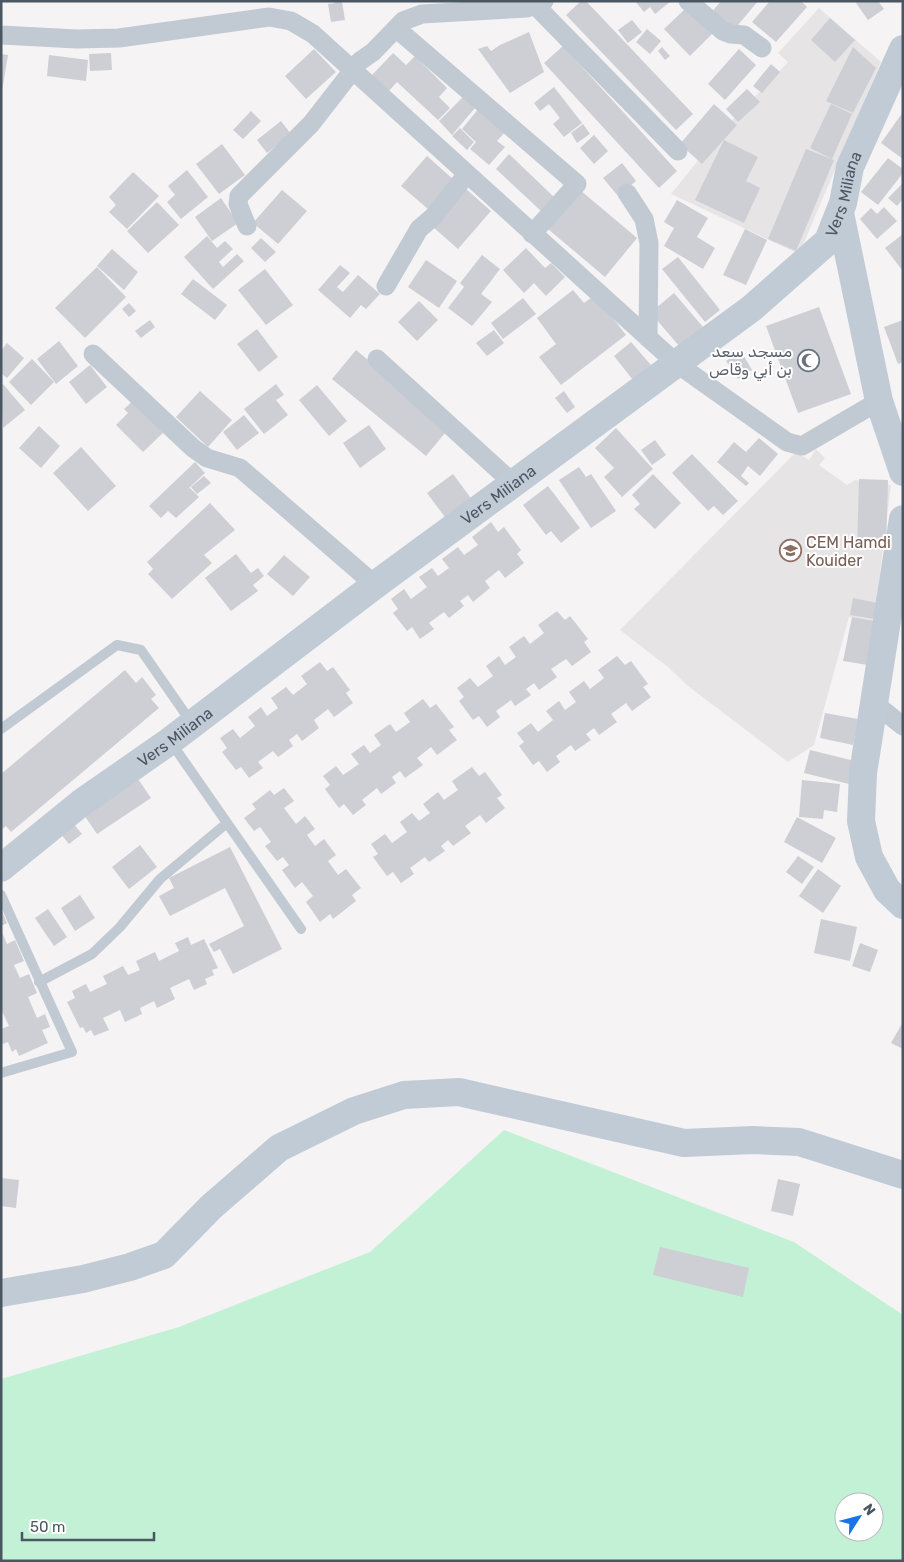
<svg xmlns="http://www.w3.org/2000/svg" width="904" height="1562" font-family="Rubik,'Noto Naskh Arabic',sans-serif">
<style>
.education{fill:#e6e4e5}
.green{fill:#c3f1d5;fill-rule:evenodd}
.building{fill:#cdcfd5}
.lines{fill:none;stroke-linecap:round;stroke-linejoin:round}
.lane{stroke:#c1cad2;stroke-width:10}
.street{stroke:#c1cad2;stroke-width:19}
.secondary{stroke:#c1cbd6;stroke-width:28}
.labels{text-anchor:middle;dominant-baseline:central;stroke-width:4;stroke-linejoin:round;paint-order:stroke}
.street-label{font-size:16px;fill:#4a5661;stroke:#fff}
.worship-label{font-size:16px;fill:#5b616d;stroke:#fff;text-anchor:end}
.education-label{font-size:16px;fill:#785e54;stroke:#fff;text-anchor:start}
</style>
<rect width="100%" height="100%" fill="#f5f3f3"/>
<path class="education" d="M819 8 881 62 799 254 671 194 720 133 788 62 778 53Z
M816 449 825 458 819 465 847 485 855 480 891 485 874 620 849 617 814 745 788 762 688 686 668 667 620 630 796 452 809 460Z"/>
<path class="green" d="M504 1130 794 1242 903 1315V1561H1V1379L179 1327 370 1252ZM844 1502H874V1532H844Z"/>
<path class="building" d="M333 1 342 2 345 20 331 22 328 4 335 3Z
M581 1H586L693 114 676 130 566 15Z
M635 1H671L655 14 650 7 644 12Z
M721 1H758L733 31 711 13Z
M770 1H801L807 7 776 42 752 22Z
M858 1H878L884 9 868 20 856 3Z
M687 7 713 33 690 56 664 29Z
M830 18 855 40 835 62 811 40Z
M632 20 642 32 628 43 618 30Z
M647 29 661 41 650 54 636 42Z
M529 32 544 72 510 93 478 49 487 46 491 51 500 45Z
M563 46 677 171 659 188 544 63Z
M662 47 670 56 665 60 658 51Z
M853 47 876 68 853 113 826 101Z
M314 49 336 72 306 99 285 76Z
M739 49 756 65 725 100 708 84Z
M111 53 112 70 90 71 89 54Z
M393 53 406 65 415 56 447 88 439 97 450 108 438 120 397 82 388 92 371 76Z
M1 54 8 55 2 91H1Z
M49 55 88 60 86 81 47 76Z
M771 64 780 72 762 93 753 86Z
M554 87 582 123 564 137 553 124 560 118 549 104 540 111 534 103Z
M747 89 760 102 738 122 726 109Z
M463 97 475 108 452 135 439 121Z
M714 104 737 125 702 164 680 144Z
M831 104 852 114 832 159 810 148Z
M479 108 506 131 497 141 505 147 489 165 470 149 476 142 462 129Z
M251 111 261 121 243 139 233 130Z
M903 112V159L881 143Z
M281 121 291 134 267 153 257 140Z
M583 124 590 134 577 143 571 133Z
M460 128 474 142 467 150 452 136Z
M594 135 608 151 594 164 580 148Z
M724 140 758 157 746 181 760 188 744 223 695 200Z
M222 144 245 175 219 194 196 164Z
M806 149 834 160 796 251 768 239Z
M509 154 554 197 541 211 496 169Z
M427 156 454 180 428 209 401 186Z
M888 158 903 169V173L878 205 861 192Z
M622 163 636 181 618 196 603 178Z
M187 170 208 197 181 219 167 202 175 195 168 186Z
M133 172 159 196 127 229 109 212 116 205 109 197Z
M903 183V199L897 206 888 198Z
M465 188 491 211 458 249 432 226Z
M282 190 307 211 278 244 253 223Z
M580 190 637 238 605 277 548 229Z
M221 198 238 223 212 241 195 217Z
M677 200 708 218 697 237 715 248 703 269 664 246 674 228 664 222Z
M157 202 179 225 148 253 127 231Z
M884 207 897 221 877 239 860 219 871 208 877 214Z
M745 229 767 240 746 285 723 275Z
M903 234V271L885 248Z
M207 236 217 248 225 241 233 249 219 262 223 267 237 254 244 261 213 289 184 257Z
M261 238 276 252 265 262 251 248Z
M526 248 545 268 551 263 565 277 546 296 534 283 524 293 503 270Z
M112 249 138 272 124 290 97 266Z
M482 255 500 269 481 294 492 302 472 326 448 308 464 287 460 283Z
M678 257 720 310 705 322 662 269Z
M426 260 457 281 439 308 408 287Z
M340 265 350 273 337 287 343 292 358 275 380 294 366 309 361 305 350 318 318 290Z
M97 267 126 297 85 338 55 308Z
M265 269 293 305 266 325 238 290Z
M193 279 227 305 215 320 181 294Z
M573 290 584 303 595 295 626 335 561 385 539 357 556 344 537 318Z
M674 293 703 327 680 347 656 319V308Z
M523 298 536 314 503 339 491 323Z
M419 301 438 320 417 341 398 322Z
M129 303 136 311 129 317 122 309Z
M819 307 851 394 798 413 766 326Z
M150 320 155 327 141 338 135 331Z
M903 320V362L898 364 884 327Z
M257 329 278 357 259 372 237 344Z
M494 330 504 343 487 356 476 343Z
M59 341 78 366 56 384 37 359Z
M631 342 651 365 633 380 614 356Z
M7 343 24 358 7 378 1 373V351Z
M356 350 450 427 426 456 332 379Z
M741 351 752 370 738 379 726 361Z
M32 359 54 382 31 405 9 382Z
M90 365 107 387 86 404 69 382Z
M3 384 25 410 3 428 1 385Z
M276 384 284 395 276 400 288 415 264 434 244 409Z
M317 385 347 421 329 436 299 400Z
M200 391 232 420 208 447 176 417Z
M564 391 575 407 567 413 555 398Z
M134 400 165 431 143 452 116 425 128 413 124 409Z
M244 415 259 433 237 450 223 432Z
M369 425 386 449 360 468 343 443Z
M39 426 60 446 41 468 19 448Z
M616 428 653 469 622 497 604 477 614 468 595 448Z
M759 438 778 454 760 476 748 466 741 476 749 483 746 486 717 462 734 442 746 452Z
M655 440 666 455 652 465 641 450Z
M81 447 116 486 88 511 53 473Z
M692 454 738 501 723 515 714 506 708 511 672 473Z
M195 462 205 473 188 489 190 488 199 497 176 518 168 511 161 518 149 506Z
M579 467 586 477 591 474 616 511 591 528 559 480Z
M453 474 473 501 447 520 427 493Z
M653 474 681 503 655 529 634 509 640 504 632 495Z
M204 476 211 483 197 494 191 487Z
M859 479 888 480 886 550 857 549Z
M548 486 580 528 561 543 551 531 546 535 523 505Z
M210 503 235 530 204 555 212 563 172 599 148 574 153 569 147 562Z
M491 522 498 532 504 527 521 550 517 554 524 563 505 578 499 570 485 581 490 588 473 602 468 595 460 601 464 606 449 618 444 612 429 623 434 629 420 639 412 627 407 631 393 613 398 609 391 599 404 589 411 599 427 587 419 577 432 568 438 576 449 568 442 559 458 547 464 555 478 545 472 537Z
M236 554 251 573 258 568 264 576 253 585 258 591 231 611 205 578Z
M284 555 310 577 293 596 267 574Z
M853 598 877 603 874 619 850 615Z
M557 611 565 620 570 616 588 639 584 642 591 652 572 666 566 659 551 669 557 677 539 690 534 683 526 689 531 695 515 706 511 700 496 711 500 717 487 727 479 716 473 720 459 701 464 697 457 688 470 678 478 687 493 676 486 666 499 656 505 665 516 657 509 647 524 636 530 644 544 633 538 625Z
M852 617 876 621 868 665 843 661Z
M617 656 625 665 631 661 648 684 643 687 651 697 632 711 626 703 611 714 617 722 599 735 594 728 586 734 591 740 575 751 571 745 556 756 560 762 547 772 539 761 533 765 519 746 524 742 517 733 531 723 538 732 553 720 546 711 559 701 565 710 576 702 569 692 584 681 590 689 604 678 598 670Z
M320 662 327 671 333 667 350 690 346 693 353 703 334 717 328 709 314 720 319 728 302 741 297 734 289 740 293 746 278 757 273 751 258 762 263 768 249 778 241 767 236 770 222 752 227 748 220 738 233 729 240 738 255 726 248 717 261 707 267 716 278 708 271 698 286 687 293 695 307 684 301 676Z
M125 670 136 683 142 677 156 695 151 699 159 708 11 832 6 826 1 830V774Z
M423 699 430 708 436 704 454 727 449 730 457 740 437 755 431 747 417 758 423 765 405 778 400 771 392 777 396 783 381 794 377 788 362 800 366 805 353 815 344 804 339 808 325 789 330 785 323 776 336 766 343 775 359 764 351 754 364 745 370 753 381 745 374 735 390 724 396 732 410 722 404 713Z
M825 713 858 719 853 745 820 738Z
M810 750 855 761 849 784 804 773Z
M472 767 479 776 485 772 502 795 497 798 505 808 486 823 480 815 465 826 471 833 453 846 448 840 441 846 445 851 429 862 425 857 410 868 414 874 401 883 393 872 387 876 373 857 378 854 371 844 385 834 392 843 407 832 400 822 412 813 419 821 430 813 423 804 438 792 444 800 458 790 452 781Z
M136 776 151 798 97 834 82 812Z
M802 780 840 784 837 812 824 810 823 819 799 817Z
M284 788 294 801 284 808 296 824 305 816 315 829 307 835 315 846 324 839 336 855 328 861 338 875 346 869 361 888 352 895 356 901 333 919 330 914 320 922 306 902 313 896 302 882 295 888 282 870 289 865 283 857 277 861 265 846 271 842 260 827 254 831 244 818 256 809 252 804 270 790 274 795Z
M797 817 836 838 822 863 784 842Z
M72 822 82 834 69 844 59 832Z
M140 845 157 867 129 889 112 867Z
M230 847 282 949 233 974 220 949 214 952 209 944 244 926 225 888 170 916 159 896 174 888 169 878Z
M798 856 814 867 802 884 786 872Z
M818 869 841 886 823 913 799 896Z
M80 895 95 918 75 931 61 908Z
M1 909 7 923 1 926Z
M48 909 67 937 54 946 35 918Z
M821 919 857 927 850 961 814 953Z
M1 930 7 944 15 940 24 961 14 965 20 978 29 974 37 993 28 997 37 1018 45 1014 50 1027 42 1030 48 1043 19 1056 16 1049 12 1052 8 1042 3 1044 1 1040V1029L9 1026 1 1009Z
M188 937 191 945 204 939 218 968 212 970 214 975 205 979 207 984 194 990 189 979 170 988 175 999 157 1008 154 1001 140 1008 142 1014 125 1022 120 1010 103 1018 109 1030 94 1036 91 1030 86 1033 83 1027 80 1028 67 1002 75 998 72 991 86 984 90 992 107 984 103 976 123 966 128 975 140 970 136 961 155 952 159 961 179 951 175 943Z
M860 943 878 950 870 972 852 966Z
M903 1022V1049L891 1043Z
M1 1178 19 1180 16 1208 1 1206Z
M778 1179 800 1184 793 1216 771 1211Z
M660 1247 749 1268 743 1297 653 1275Z"/>
<g class="lines">
<path class="lane" d="M1 729 117 645 141 650 191 722
M170 741 301 929
M1 895 72 1052 1 1073
M39 982 92 954 120 927 160 879 227 823"/>
<path class="street" d="M688 1 723 31 731 34 744 35 762 48
M535 5 678 151
M397 29 577 184 532 234
M1 35 77 39 119 38 269 17 291 21 313 34 676 363 787 442 802 446 879 401
M627 193 644 219 649 243 648 338
M247 226 238 204 239 196 311 124 360 61 373 52 403 21 422 14 527 8 544 1
M386 286 419 229 434 216 466 175
M93 354 193 448 207 458 240 468 375 585
M377 359 513 483
M874 703 903 726"/>
<g class="secondary">
<path d="M840 213 879 401 903 472"/>
<path d="M903 519 863 773 861 821 869 857 887 890 903 905"/>
<path id="s1" d="M1 868 81 803 170 741 375 585 752 308 828 241 843 203 850 167 903 49"/>
<path d="M1 1293 83 1279 130 1267 164 1255 211 1207 279 1148 354 1111 404 1095 459 1092 684 1143 753 1140 799 1142 903 1175"/>
</g>
</g>
<defs>
<symbol id="mosque-ring" viewBox="-11 -11 22 22"><circle r="9.5" fill="#fff" stroke="#6b7280" stroke-width="1.5"/><path d="M3.5-4.9A6 6 0 1 0 3.5 4.9A5 5 0 1 1 3.5-4.9Z" fill="#6b7280"/></symbol>
<symbol id="school-ring" viewBox="-11 -11 22 22"><circle r="9.5" fill="#fff" stroke="#8d6e63" stroke-width="1.5"/><path d="M0-5L7-2L0 1L-7-2ZM-4 1L0 2.5L4 1V4Q0 6-4 4Z" fill="#8d6e63"/></symbol>
</defs>
<g fill-rule="evenodd">
<use href="#mosque-ring" x="796" y="348" width="25" height="25"/>
<use href="#school-ring" x="778" y="538" width="25" height="25"/>
</g>
<g class="labels">
<g class="street-label">
<text stroke="none"><textPath href="#s1" startOffset="1088">Vers Miliana</textPath></text>
<text stroke="none"><textPath href="#s1" startOffset="622">Vers Miliana</textPath></text>
<text stroke="none"><textPath href="#s1" startOffset="218">Vers Miliana</textPath></text>
</g>
<g class="worship-label">
<text x="792" y="351">مسجد سعد<tspan x="792" dy="18">بن أبي وقاص</tspan></text>
</g>
<g class="education-label">
<text x="806" y="542">CEM Hamdi<tspan x="806" dy="18">Kouider</tspan></text>
</g>
</g>
<rect width="904" height="1562" fill="none" stroke="#4a5661" stroke-width="5"/>
<g transform="translate(859 1517) rotate(54)"><circle r="24" fill="#ffffff" stroke="#b7bbc0"/>
<path d="M0-4L9 19L0 12L-9 19Z" fill="#1a73e8"/>
<text y="-8" font-size="14" font-weight="bold" text-anchor="middle" fill="#4a5661">N</text>
</g>
<path d="M22 1532v8h132v-8" fill="none" stroke="#4a5661" stroke-width="2.5"/>
<text x="30" y="1532" font-size="15" fill="#4a5661" stroke="#ffffff" stroke-width="4" paint-order="stroke">50 m</text>
</svg>
